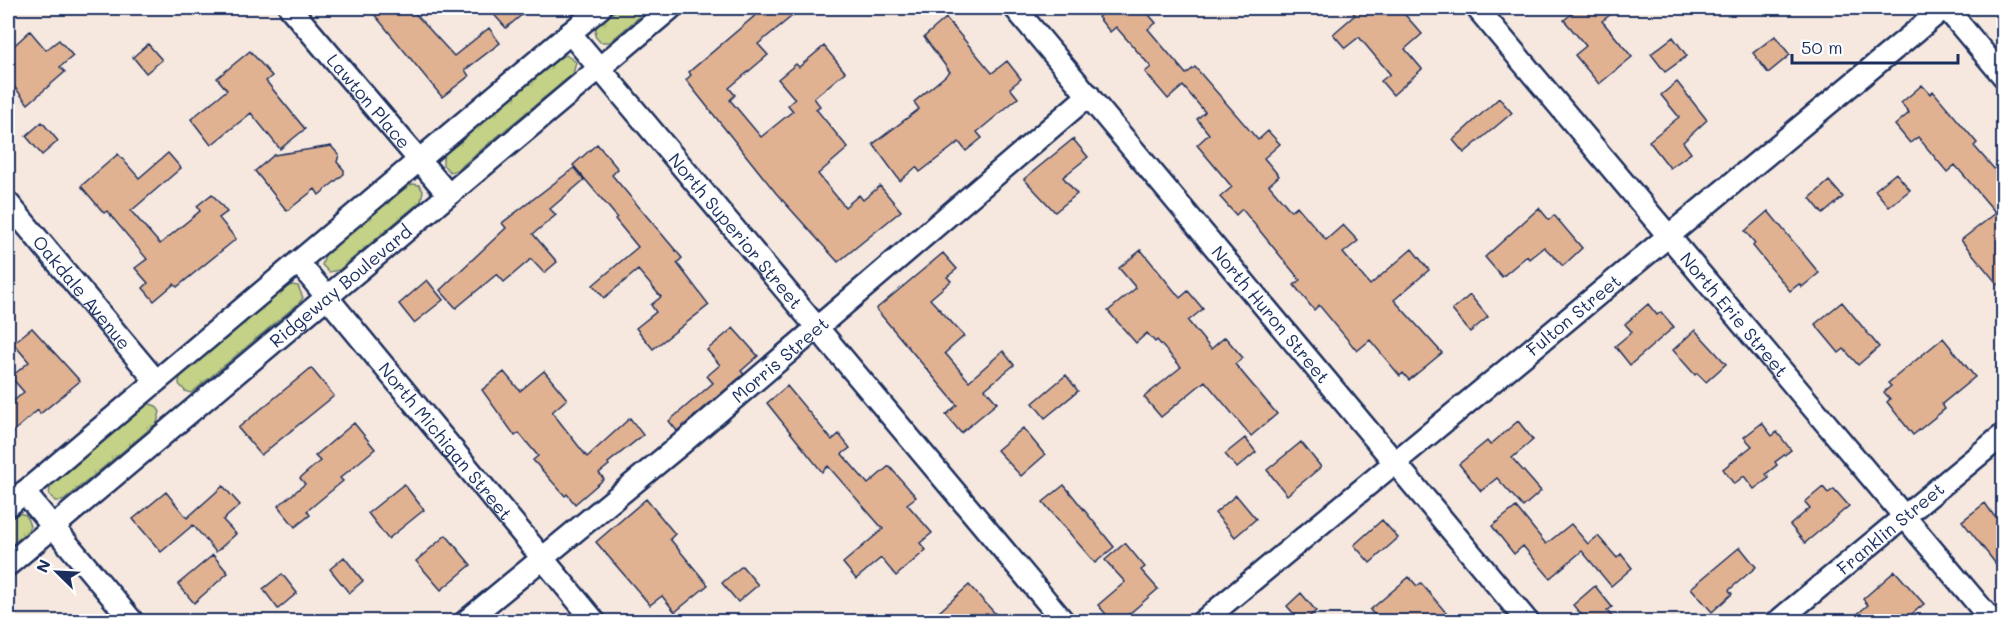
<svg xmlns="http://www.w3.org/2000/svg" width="2011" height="629" font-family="Mali,sans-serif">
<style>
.grass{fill:url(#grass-tufts);stroke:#6f8072;stroke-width:1.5}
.building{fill:#e1b292;stroke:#1b2f5e;stroke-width:1.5}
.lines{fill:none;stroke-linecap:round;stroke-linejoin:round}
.minor-casing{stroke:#1b2f5e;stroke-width:26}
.minor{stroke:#fff;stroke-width:21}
.labels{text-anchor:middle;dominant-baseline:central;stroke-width:4.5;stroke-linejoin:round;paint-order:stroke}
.street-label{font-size:18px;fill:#1b2f5e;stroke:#fff}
</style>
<defs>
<pattern id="grass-tufts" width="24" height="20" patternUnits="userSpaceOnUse" patternTransform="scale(1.5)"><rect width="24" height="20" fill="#c3d286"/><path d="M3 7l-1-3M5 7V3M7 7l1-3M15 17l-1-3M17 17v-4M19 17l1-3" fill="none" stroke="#a7b576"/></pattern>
</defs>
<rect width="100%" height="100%" fill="#f6e8de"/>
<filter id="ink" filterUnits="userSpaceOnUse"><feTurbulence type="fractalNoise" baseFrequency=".0167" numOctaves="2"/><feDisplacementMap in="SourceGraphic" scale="12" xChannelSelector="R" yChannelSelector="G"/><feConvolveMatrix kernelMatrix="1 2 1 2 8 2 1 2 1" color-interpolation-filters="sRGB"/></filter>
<g filter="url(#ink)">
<path class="grass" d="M619 8H641L639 17 610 42H600L595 36 596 27Z
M566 55 576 62 573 74 457 170 450 172 443 165V155L561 57Z
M413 184 419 185 423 191 421 201 339 270 329 272 322 265 325 255 407 186Z
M292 285 298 286 303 298 299 303 195 390 191 393 185 391 179 384 180 375 286 287Z
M150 404 156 406 160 412 157 423 63 501H55L49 494 51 484 144 406Z
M18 513 26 515 30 526 27 532 8 548V520Z"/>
<path class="building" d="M369 8H410L454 56 489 28 500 43 465 70 469 76 442 97Z
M488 8H530L506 28Z
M764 8H802L758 44 768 55 729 88 735 95 730 100 761 137 793 111 788 105 795 99 778 79 796 64 799 67 824 46 845 72 814 98 820 106 816 109 848 148 818 174 845 207 859 195 863 200 880 186 901 211 838 262 776 193 686 80 691 75 689 72Z
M1098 8H1143L1156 23 1148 29 1186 74 1195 67 1258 140 1268 131 1280 144 1264 158 1279 176 1269 185 1291 211 1297 206 1326 240 1343 225 1358 241 1343 253 1370 285 1412 249 1429 270 1394 300 1442 353 1409 380 1403 373 1400 376 1370 340 1357 351 1319 305 1314 310 1294 285 1300 280 1242 209 1236 215 1220 197 1232 187 1197 145 1209 134 1197 119 1205 112 1183 86 1168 99 1145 72 1151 67 1116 27 1110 32 1098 17 1103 13Z
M1349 8H1399L1422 34 1405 49 1422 69 1393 95 1381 81 1390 74 1359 37 1345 48 1333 34 1355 15Z
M1579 8H1619L1602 21 1632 57 1599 84 1575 55 1586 46 1564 20Z
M946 18 992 73 1007 61 1021 79 1010 88 1018 98 977 132 982 138 966 151 959 142 920 172 916 167 900 181 873 144 919 109 914 102 950 72 924 37Z
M30 31 46 50 59 40 73 56 60 67 65 72 28 104 8 79V51Z
M1775 36 1790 55 1768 73 1753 53Z
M1673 37 1687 56 1665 72 1651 54Z
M148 44 162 60 146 73 133 57Z
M250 51 272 76 266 81 305 129 280 149 251 113 211 145 191 119 227 90 217 78Z
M1677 82 1707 120 1683 142 1691 153 1670 168 1649 141 1679 117 1661 95Z
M1922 85 1930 94 1933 91 1977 143 1974 146 2004 180V292L1961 240 1996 213 1955 165 1947 172 1918 137 1910 143 1895 125 1909 113 1901 103Z
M1499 98 1512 113 1464 153 1453 140Z
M42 122 58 141 42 155 26 136Z
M1073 139 1088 157 1063 177 1077 194 1055 212 1024 179Z
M597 144 618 169 612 175 682 258 677 263 709 305 653 349 636 328 656 312 651 305 661 297 638 270 604 298 593 285 638 247 615 219 617 217 573 165Z
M331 146 339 155 337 162 344 170V174L319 195 315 189 287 211 255 171 274 155Z
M168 153 181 168 131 211 160 244 200 211 197 206 212 194 227 212 219 218 236 239 177 287 174 284 154 301 143 288 148 283 135 268 147 259 107 211 104 213 81 186 118 154 139 178Z
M574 168 584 180 550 209 556 215 533 234 557 262 544 273 531 259 504 282 497 274 456 308 440 290 506 228 502 223Z
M1896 173 1910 190 1889 207 1875 190Z
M1829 181 1843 197 1823 214 1810 198Z
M1539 208 1549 220 1554 215 1582 248 1563 266 1544 247 1529 259 1527 256 1502 277 1485 257Z
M1768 211 1819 273 1802 287 1799 284 1790 291 1753 246 1755 243 1745 231Z
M1141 250 1180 298 1188 291 1203 309 1188 321 1211 349 1225 337 1243 358 1235 364 1277 414 1251 436 1205 381 1161 417 1144 397 1181 367 1157 340 1155 342 1147 333 1136 343 1108 311 1136 288 1119 268Z
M943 253 957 269 947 277 951 281 930 299 964 336 945 353 969 381 1003 351 1014 365 985 389 997 403 961 433 946 415 957 405 876 309Z
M427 280 443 300 414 323 399 304Z
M1470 295 1488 317 1470 332 1452 310Z
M1842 302 1879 347 1858 365 1844 349 1839 353 1815 324Z
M1648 304 1657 315 1661 312 1674 327 1630 365 1615 346 1632 332 1625 324Z
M32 328 80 381 40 414 38 410 8 436V406L24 392 11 377 29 362 13 343Z
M733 328 758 356 741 371 744 374 677 431 669 421 713 383 707 376 720 365 707 350Z
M1695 330 1726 364 1706 382 1697 373 1695 375 1673 350Z
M1943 338 1975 377 1942 404 1945 409 1913 435 1887 402 1890 399 1884 392 1891 386 1888 383Z
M311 368 334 396 261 455 238 428Z
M544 371 567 399 552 412 587 457 630 418 643 435 608 463 609 465 599 473 604 479 575 504 567 494 565 496 533 460 538 456 519 433 515 436 482 390 504 372 520 391Z
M1066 375 1078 391 1045 418 1033 403Z
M787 386 832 440 839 434 850 448 842 454 868 484 889 466 916 497 907 504 932 533 920 543 926 550 896 576 881 558 856 579 843 563 883 529 828 466 822 472 767 403Z
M1518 421 1533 440 1512 458 1541 491 1523 507 1497 478 1481 491 1459 464 1487 441 1490 445Z
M354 423 375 449 340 478 343 481 307 511 310 515 295 527 278 506 305 484 300 478 320 461 315 456Z
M1762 423 1772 436 1777 432 1791 450 1775 462 1777 465 1766 474 1769 478 1754 489 1744 476 1734 484 1723 469 1752 446 1744 437Z
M1023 428 1045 455 1021 476 997 450Z
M1245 438 1256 452 1237 468 1225 454Z
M1301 442 1321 467 1287 495 1267 470Z
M404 484 424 510 388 539 368 513Z
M1064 485 1114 547 1095 563 1043 502Z
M223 486 240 505 223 520 236 534 216 552 193 525 161 552 133 519 166 492 187 518Z
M1823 487 1828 493 1834 489 1849 506 1805 543 1790 525 1810 508 1805 502Z
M1236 495 1256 519 1235 537 1215 513Z
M646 499 675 534 670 539 708 585 675 612 662 596 650 605 596 542Z
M1985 503 1994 516 2004 508V574L1962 521Z
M1516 507 1546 544 1571 524 1588 544 1598 536 1617 558 1621 554 1632 568 1611 586 1582 551 1550 578 1523 546 1514 554 1492 526Z
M1382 520 1398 538 1370 563 1354 545Z
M446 535 471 565 441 590 416 561Z
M1125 543 1145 567 1141 570 1158 589 1121 621H1112L1098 605 1125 582 1105 560Z
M1740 547 1756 567 1729 590 1732 594 1712 612 1691 588Z
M213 555 228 573 194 603 178 584Z
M344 557 363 581 349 593 330 569Z
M742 566 758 585 738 602 722 583Z
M1895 571 1924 604 1903 621H1849L1868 605 1863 599Z
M282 574 297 593 278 609 263 589Z
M1409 577 1417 586 1421 583 1453 621H1380L1370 610Z
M969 585 1002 621H948L939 612Z
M1595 586 1612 607 1607 611 1616 621H1587L1573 605Z
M1301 593 1316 611 1304 621H1300L1287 606Z"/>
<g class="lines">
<defs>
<g id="minor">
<path id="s1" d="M290 8 448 194"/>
<path id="s2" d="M1015 8 1528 622"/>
<path id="s3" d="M1477 8 1993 622"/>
<path d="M1946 8 2004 77"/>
<path id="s4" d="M570 33 1064 622"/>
<path id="s5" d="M8 203 156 381"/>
<path id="s6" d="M298 262 595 622"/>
<path d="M24 492 133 622"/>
<path d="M8 506 600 8"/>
<path id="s7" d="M8 565 671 8"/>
<path id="s8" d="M465 622 681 444 1089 95"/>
<path id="s9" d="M1202 622 1944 8"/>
<path id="s10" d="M1777 622 2004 434"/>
</g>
</defs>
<use href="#minor" class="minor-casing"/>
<use href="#minor" class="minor"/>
</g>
</g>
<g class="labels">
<g class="street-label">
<text stroke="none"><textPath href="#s1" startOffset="122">Lawton Place</textPath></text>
<text stroke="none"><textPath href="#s4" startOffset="258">North Superior Street</textPath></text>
<text stroke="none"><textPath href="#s7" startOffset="434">Ridgeway Boulevard</textPath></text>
<text stroke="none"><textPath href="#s5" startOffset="116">Oakdale Avenue</textPath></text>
<text stroke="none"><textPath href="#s2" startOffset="399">North Huron Street</textPath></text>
<text stroke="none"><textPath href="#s9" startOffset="482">Fulton Street</textPath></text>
<text stroke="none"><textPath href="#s3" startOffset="400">North Erie Street</textPath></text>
<text stroke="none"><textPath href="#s8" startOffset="410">Morris Street</textPath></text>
<text stroke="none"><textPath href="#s6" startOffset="232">North Michigan Street</textPath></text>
<text stroke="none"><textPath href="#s10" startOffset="147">Franklin Street</textPath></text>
</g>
</g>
<rect width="2011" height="629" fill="none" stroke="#fff" stroke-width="30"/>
<rect x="15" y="15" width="1981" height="599" fill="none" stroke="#1b2f5e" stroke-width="2" filter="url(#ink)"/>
<g transform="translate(57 572) rotate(294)" stroke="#ffffff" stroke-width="4.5" paint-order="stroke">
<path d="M0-4.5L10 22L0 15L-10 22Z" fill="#1b2f5e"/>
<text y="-9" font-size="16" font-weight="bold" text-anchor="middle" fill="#1b2f5e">N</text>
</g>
<path d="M1792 54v9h166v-9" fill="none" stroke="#1b2f5e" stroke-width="3"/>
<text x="1801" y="54" font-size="18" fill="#1b2f5e" stroke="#ffffff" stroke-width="4.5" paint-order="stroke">50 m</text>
</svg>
